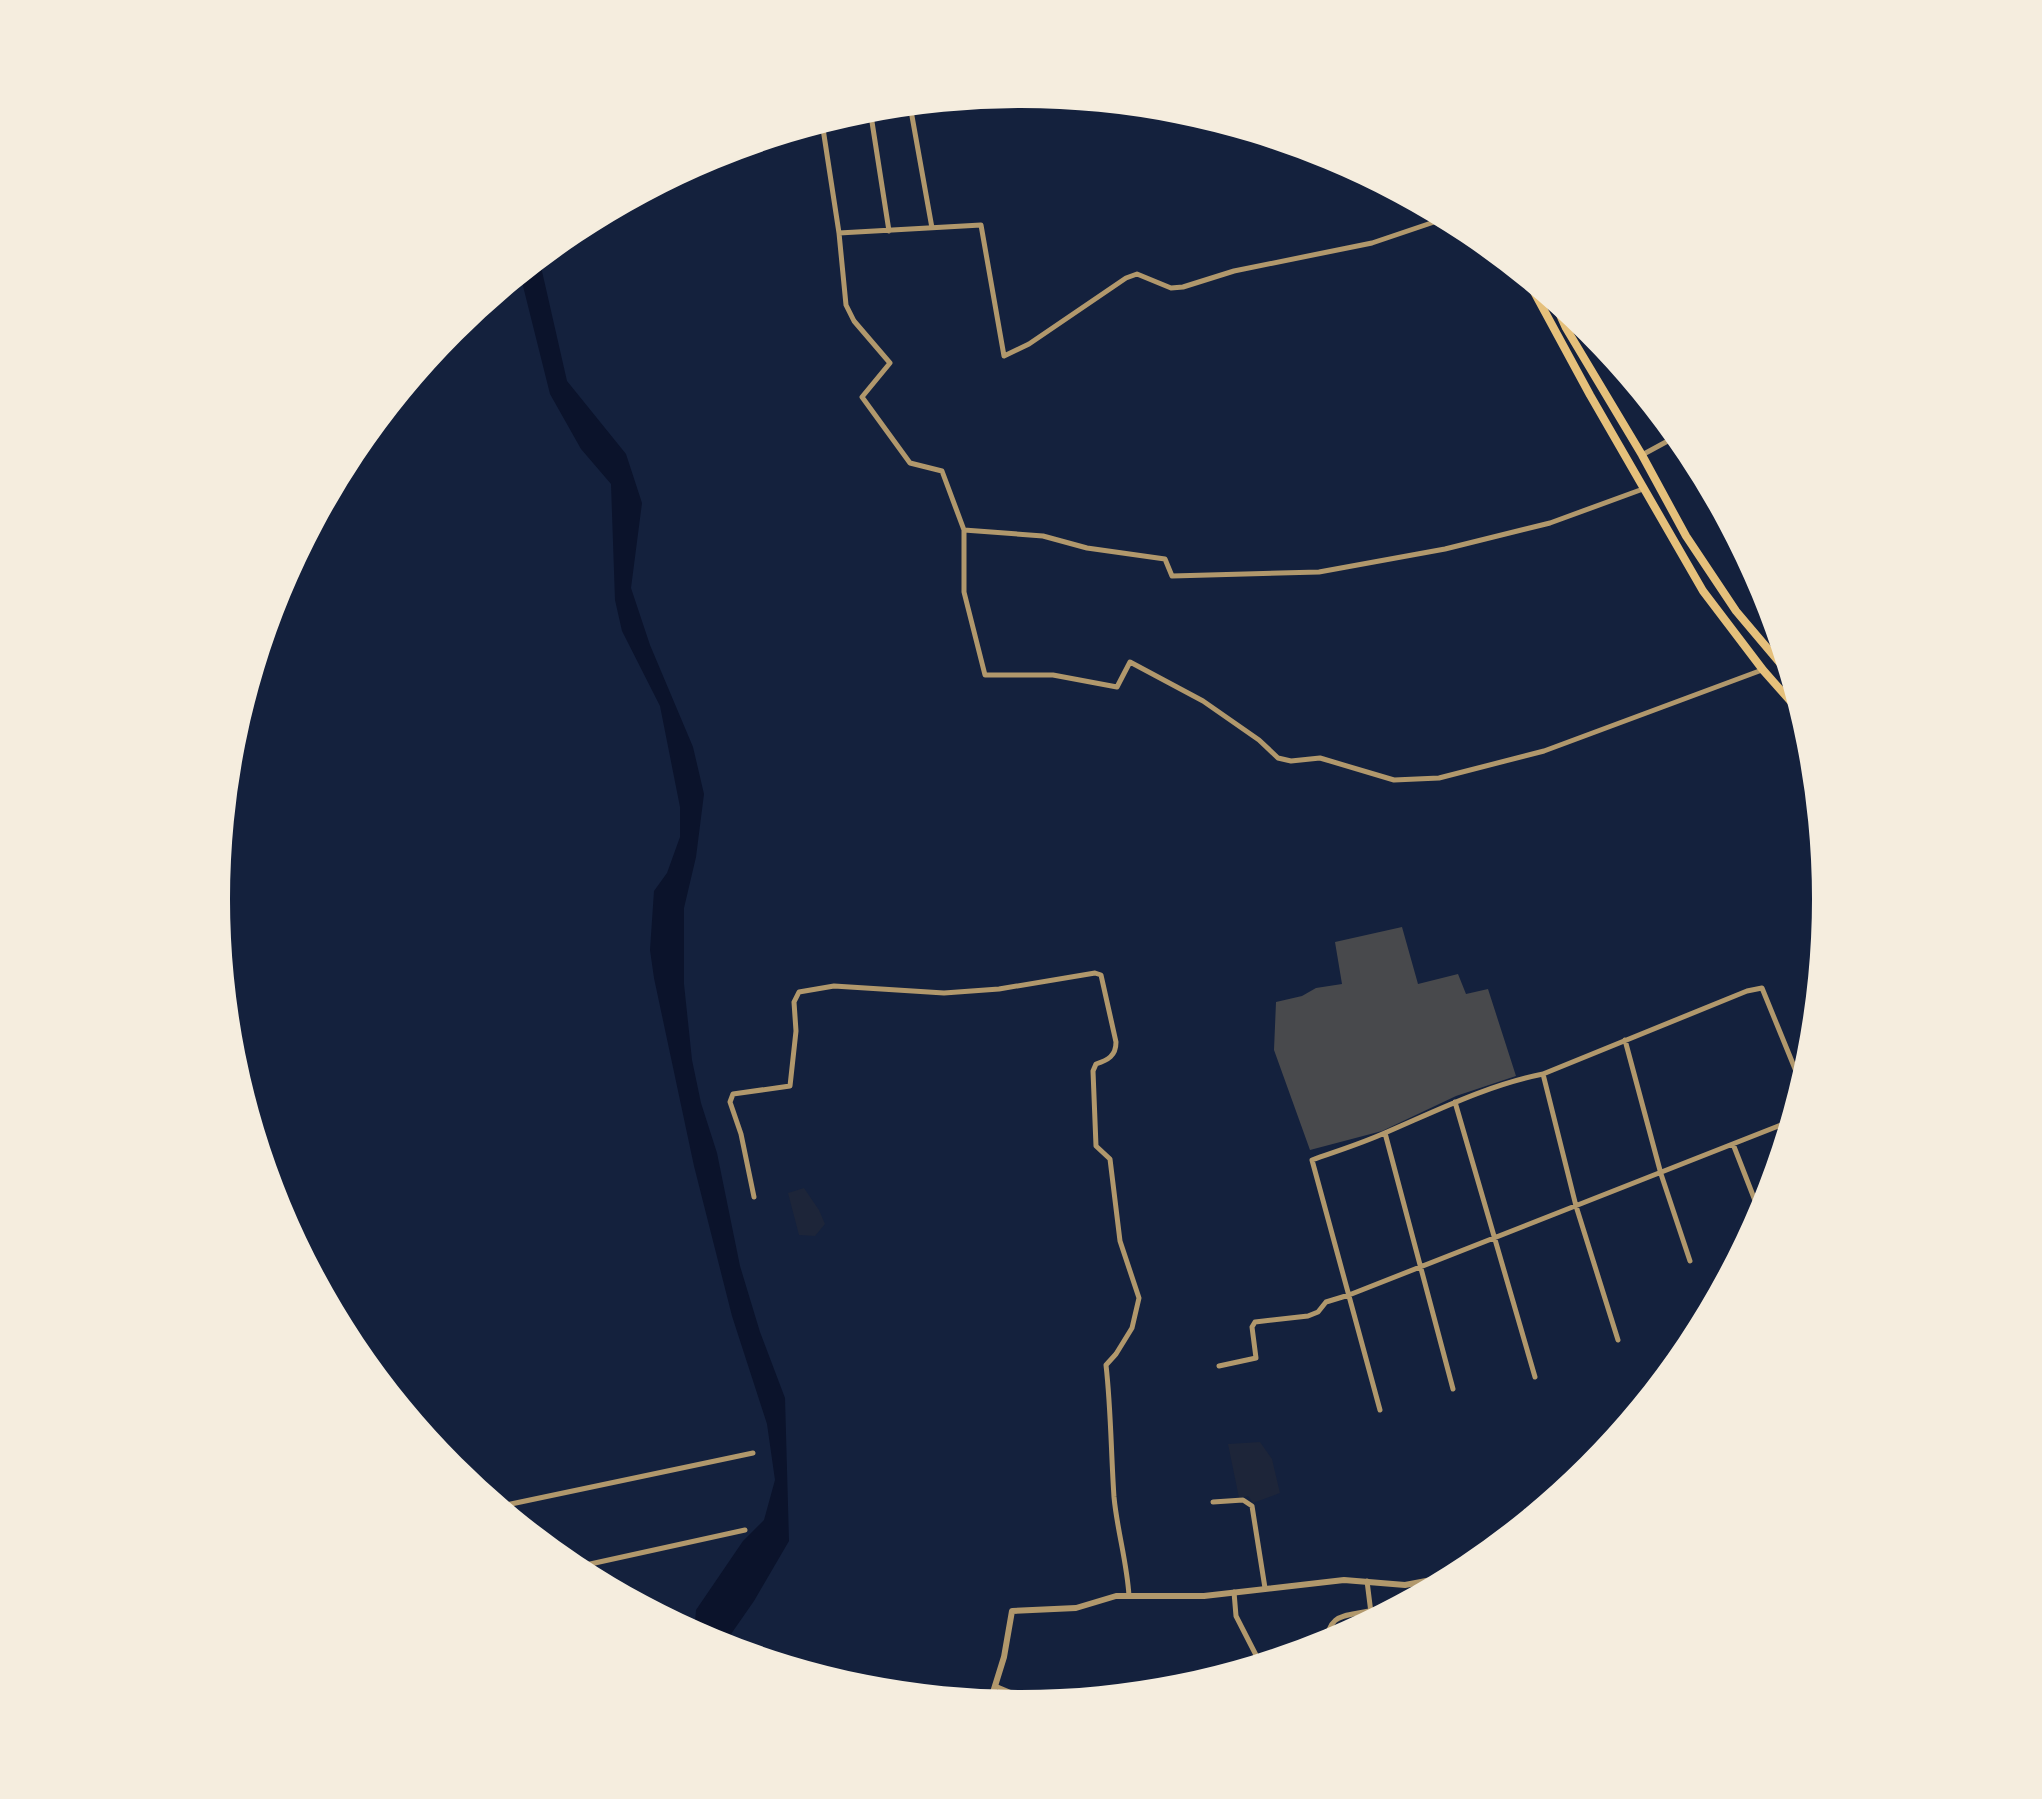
<svg xmlns="http://www.w3.org/2000/svg" width="2042" height="1799" font-family="Manrope,sans-serif">
<style>
.green{fill:#1d2539}
.water{fill:#0b132b}
.building{fill:#48494c}
.lines{fill:none;stroke-linecap:round;stroke-linejoin:round}
.minor{stroke:#b1986c;stroke-width:5}
.tertiary{stroke:#b1986c;stroke-width:6}
.trunk{stroke:#e5c07b;stroke-width:8}
</style>
<rect width="100%" height="100%" fill="#14213d"/>
<path class="green" d="M804 1188 819 1210 825 1224 815 1236 799 1235 788 1193Z
M1260 1442 1272 1459 1280 1493 1253 1503 1248 1496 1239 1498 1228 1444Z"/>
<path class="water" d="M539 258 567 381 626 454 642 503 631 588 650 645 693 747 704 794 696 857 684 908V984L692 1060 701 1103 717 1153 740 1266 760 1332 785 1398 789 1541 754 1601 722 1647 694 1634 696 1610 743 1541 764 1520 775 1480 767 1424 732 1316 694 1166 654 978 650 950 654 891 667 873 680 837V807L660 706 622 631 615 600 611 484 581 449 550 394 520 274Z"/>
<path class="building" d="M1402 927 1418 984 1458 974 1466 994 1488 989 1516 1076 1456 1096 1382 1131 1310 1150 1274 1050 1276 1002 1302 996 1316 988 1342 984 1335 942Z"/>
<g class="lines">
<path class="minor" d="M910 105 932 228
M870 109 889 231
M822 122 839 233 846 305 854 321 890 363 862 397 910 463 942 471 964 530V592L985 675H1053L1117 687 1130 662 1203 701 1259 740 1278 758 1291 761 1320 758 1394 780 1439 778 1544 751 1762 670
M839 233 981 225 1004 356 1029 344 1126 278 1137 274 1171 288 1183 287 1234 271 1372 243 1446 218
M568 234 608 211
M1642 455 1677 436
M964 530 1043 536 1087 548 1165 559 1172 576 1319 572 1445 549 1550 523 1643 489
M1625 1040 1661 1174 1690 1261
M1543 1074 1576 1206 1618 1340
M1455 1102 1535 1377
M1385 1133 1453 1389
M1733 1144 1761 1216
M754 1197 741 1134 730 1102 733 1094 790 1086 796 1031 794 1002 799 992 834 986 944 993 999 989 1095 973 1101 975 1116 1042C1116 1056 1108 1060 1096 1064L1093 1071 1096 1146 1110 1159 1120 1241 1139 1298 1132 1328 1116 1354 1106 1365C1111 1409 1111 1453 1114 1497 1117 1530 1127 1562 1129 1596
M1219 1366 1256 1358 1252 1327 1255 1322 1308 1316 1318 1312 1326 1302 1349 1295 1791 1121
M1380 1410 1312 1160C1337 1151 1363 1143 1387 1132 1438 1110 1488 1085 1543 1074L1747 991 1762 988 1802 1086
M1213 1502 1243 1500 1252 1506 1265 1588
M505 1505 506 1514
M497 1507 753 1453
M572 1568 745 1530
M1367 1581 1372 1621
M1234 1592 1236 1616 1258 1659V1665
M1325 1645C1330 1613 1341 1617 1369 1611
M995 1686 1028 1700 1056 1702"/>
<path class="tertiary" d="M990 1702 1004 1657 1012 1611 1076 1608 1116 1596H1204L1344 1580 1405 1585 1458 1575"/>
<path class="trunk" d="M1526 277 1590 395 1703 591 1763 670 1802 714
M1553 299 1566 328 1642 455 1686 536 1736 611 1791 676"/>
</g>
<path d="M0 0H2042V1799H0ZM230 899a791 791 0 1 1 1582 0a791 791 0 1 1-1582 0Z" fill="#f5edde" fill-rule="evenodd"/>
</svg>
